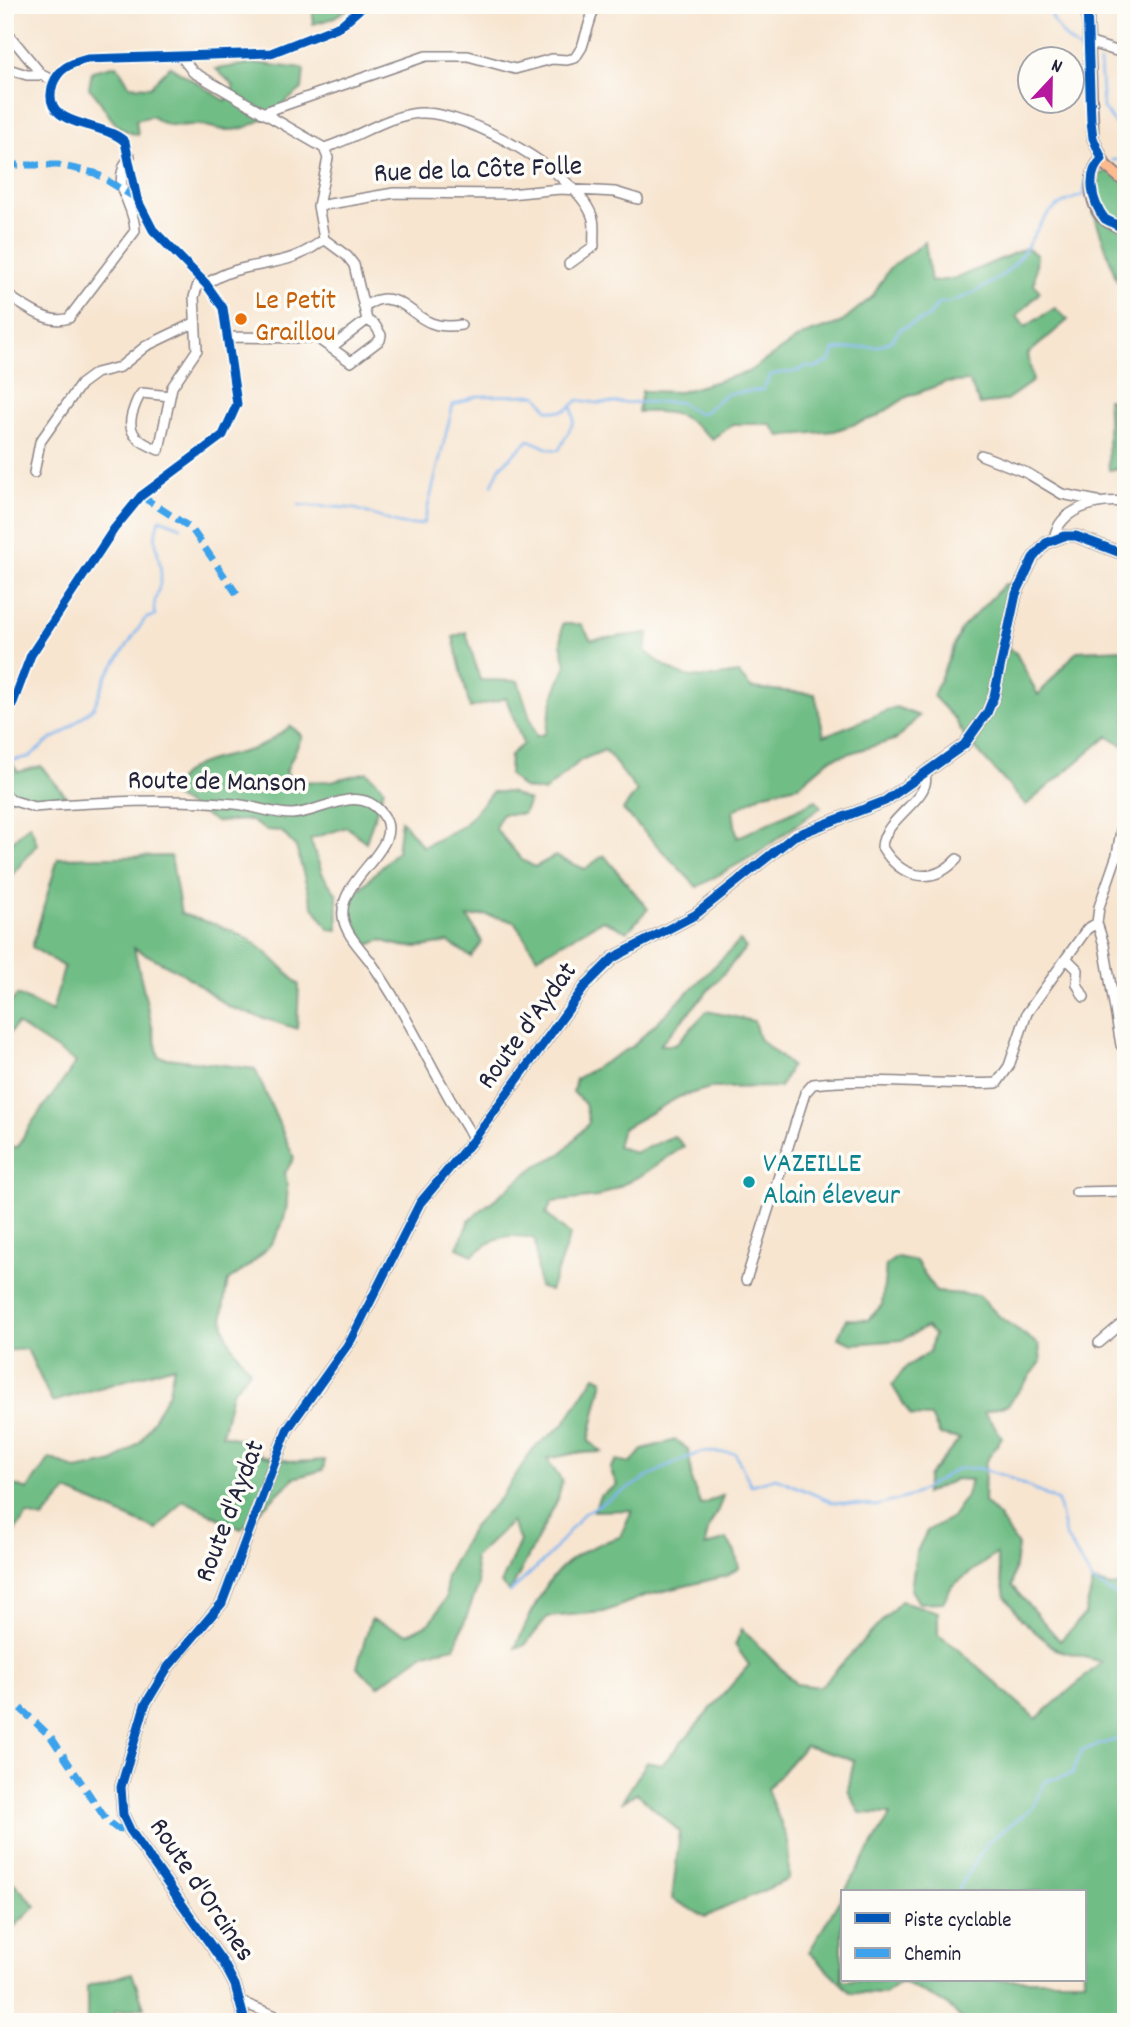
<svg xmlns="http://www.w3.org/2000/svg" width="1131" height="2027" font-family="Dekko,sans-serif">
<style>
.forest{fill:#71bd86;stroke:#4a7060;stroke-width:2}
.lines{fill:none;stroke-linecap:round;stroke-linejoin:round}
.stream{stroke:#81b6ef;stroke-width:2.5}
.minor-casing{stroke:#8c8486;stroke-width:12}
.major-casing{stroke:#8c8486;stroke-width:14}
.minor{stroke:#fff;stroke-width:9}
.major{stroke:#fcba8d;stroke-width:10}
.quiet{stroke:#3ea2ec;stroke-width:7;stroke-dasharray:14 7;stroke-linecap:butt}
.cycleway-casing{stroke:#fdfcf7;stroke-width:13}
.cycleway{stroke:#0057b8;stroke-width:9}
.food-dot{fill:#e8710a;stroke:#fdfcf7;stroke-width:2.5}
.culture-dot{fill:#0f9aa8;stroke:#fdfcf7;stroke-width:2.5}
.labels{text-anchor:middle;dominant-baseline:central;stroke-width:7;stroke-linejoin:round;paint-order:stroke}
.street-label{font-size:28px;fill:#22223b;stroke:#fdfcf7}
.food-label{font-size:28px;fill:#c56008;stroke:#fdfcf7;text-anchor:start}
.culture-label{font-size:28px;fill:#0d838f;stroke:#fdfcf7;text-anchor:start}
</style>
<rect width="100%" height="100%" fill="#fdfcf7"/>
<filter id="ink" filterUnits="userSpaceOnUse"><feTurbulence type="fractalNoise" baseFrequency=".0143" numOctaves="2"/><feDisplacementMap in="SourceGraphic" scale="14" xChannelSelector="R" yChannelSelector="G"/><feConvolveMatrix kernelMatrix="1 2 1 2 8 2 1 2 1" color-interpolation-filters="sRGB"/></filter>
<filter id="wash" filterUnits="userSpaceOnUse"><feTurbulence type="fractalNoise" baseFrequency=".00686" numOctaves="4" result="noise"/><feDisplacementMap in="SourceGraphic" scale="28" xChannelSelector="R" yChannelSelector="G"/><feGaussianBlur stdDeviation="1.57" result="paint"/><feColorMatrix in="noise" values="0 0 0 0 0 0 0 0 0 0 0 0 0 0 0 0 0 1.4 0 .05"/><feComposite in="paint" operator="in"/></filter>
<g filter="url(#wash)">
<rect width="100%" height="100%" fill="#f7e5d0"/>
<path class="forest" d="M313 5H354L331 19 313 24Z
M256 63 304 69 302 89C280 105 255 132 226 130 216 130 208 125 198 125 180 125 166 129 152 116L136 120 138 135C107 128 109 107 89 88L92 71 117 65 130 86 150 87 170 66 226 101 234 86 216 69Z
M1112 169 1126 175V279L1117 281 1094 214 1100 174Z
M925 242 931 282 957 278 1026 248 1037 255 1034 284 1040 292 1017 316 1025 327 1055 308 1068 320 1028 354 1033 381 1006 400 980 405 969 381 944 383 907 397 876 417 834 431 780 436 770 424H733L712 439C684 414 676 410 638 412L642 391 680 392 748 372 801 336 840 323 872 297 890 268Z
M1107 399 1126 402V467L1109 470C1107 446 1110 424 1107 399Z
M1005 584H1015L1001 645 1016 653 1038 695 1077 651 1126 649V747L1108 736 1026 805 964 736 955 719 933 696 961 629Z
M562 624H581L591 640 649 633 645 651C683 681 690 681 738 673L751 688 815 694 824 736 896 707 919 716 897 739 830 759 798 786 765 793 733 811 737 838 816 800 821 807 758 853 697 887 623 810 637 791 605 750 581 760 544 792 523 788 509 775 510 755 523 744 506 698 470 708 453 637 466 632 480 680 518 681 536 736 545 734 555 692 566 665 561 644Z
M291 726 302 736 286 771 292 782 331 781 367 772 384 788 366 842 347 827 310 839 323 875 337 895 338 930 329 929 312 905 296 847 281 831 266 830 249 820 216 822 169 794C188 756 218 761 253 749 266 745 279 734 291 726Z
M5 753 18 772 41 766 66 796 34 799 17 794 5 803Z
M492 792H509L529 801 523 814H502L495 828 522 860 535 867 555 856 585 869 604 855 648 909 627 932 603 920 537 957 514 921 486 915 468 917 482 942 471 957 448 942C425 948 404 950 382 940L368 945 351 922V898L397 851 401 820 423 847 463 826Z
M30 824 37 844 5 884V849Z
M171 856 181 914C244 932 254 937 299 985L297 1029 229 1007 182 973 134 948 159 1057 255 1069 294 1158 285 1173C296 1226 269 1253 228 1281 218 1328 222 1333 250 1371L232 1392 222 1435 244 1440 263 1456 296 1462 325 1460 323 1470 294 1478 241 1529 183 1500 157 1530 67 1491 43 1519 27 1515 5 1544V1482L27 1490 50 1458 77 1470 114 1462 141 1441 169 1392 174 1366 52 1402 27 1349 5 1351V1147H18C33 1115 58 1092 76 1062L17 1024 5 1039V1010L17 995 52 1012 64 967 32 947 58 858Z
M740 941 746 948 660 1045H675L707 1011 754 1021 759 1039 791 1066 780 1087 710 1088 679 1097 622 1129 617 1146 634 1153 674 1136 684 1146 642 1175 598 1197 552 1202 546 1214 570 1235 550 1291 539 1287 535 1239C506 1232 496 1236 473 1255L457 1248 470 1219 536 1166 561 1154 589 1123 585 1104 573 1092 576 1079 633 1046Z
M897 1257 916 1261 936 1292 978 1295 1000 1317 1039 1345 1041 1362 1008 1405 984 1412 1002 1437 985 1463 984 1502 999 1517 1018 1546 1012 1586 1060 1641 1085 1614 1093 1582 1112 1587 1126 1584V2022H963L947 2004 901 1982 884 1994 851 1993 809 1952 842 1896V1980H1084V1892H844L891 1814 860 1813 848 1790 854 1760 805 1746 767 1789 788 1841 789 1879 705 1917 672 1899 680 1832 637 1793 621 1803 647 1762 662 1765 749 1665 735 1645 742 1629 796 1684 820 1687 901 1601 938 1612V1635L957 1648 1036 1719 1102 1662 1055 1649 1022 1620 1005 1596 996 1554 952 1586 943 1602 919 1603 911 1590 916 1553 927 1531 952 1517 965 1498 971 1480 956 1479 925 1494 928 1477 960 1439 940 1435 931 1417 911 1416 892 1385 906 1367 929 1352 934 1334 926 1327 902 1340 853 1344 838 1338 846 1319 868 1320 882 1305 886 1265Z
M595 1376 603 1380 589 1441 602 1452 576 1453 547 1459 562 1481 558 1499 510 1592 501 1584 520 1541 511 1522 474 1558 478 1586 455 1647 425 1653 378 1686 357 1667 371 1619 408 1634 430 1623 446 1598V1576L472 1528 502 1496 533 1449 564 1424Z
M676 1440 689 1450 692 1483 701 1505 723 1495C718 1518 707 1521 705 1547L726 1539 735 1552 739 1568 726 1576 644 1596 604 1612 548 1617 525 1645 515 1648C543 1589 552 1556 620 1537L632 1510 594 1511 600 1496 617 1485 610 1469 617 1460 631 1463 643 1449Z
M13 1882 36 1906 5 1935V1889Z
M132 1973 144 2007 114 2012V2022H87V1986Z"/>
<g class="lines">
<path class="stream" d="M1052 5 1050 11C1055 29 1069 43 1085 54
M1100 63 1103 108 1126 138
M1112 160H1126
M492 485 500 467 529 440 549 449 559 450 574 421 572 406
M299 505C317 507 337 506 355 509 377 514 400 530 424 523L453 405 477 396 537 395 548 410C563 413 567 411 578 400L596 403 679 402 698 414 706 411 726 394 763 390 770 376C783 369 793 377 806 366L814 368 831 361 834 350 879 346 891 341 900 329 929 317 938 303C960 304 1004 278 1017 261 1042 229 1038 208 1084 195L1086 177
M5 762 29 757 51 739 62 734 94 707 106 677 145 619 155 615C151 603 160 591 161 578 162 556 149 540 160 519L181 527
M510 1592 548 1557 583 1514 669 1465 702 1452 735 1453 751 1485 776 1478 832 1502 876 1506 912 1496 957 1469 978 1468 1006 1476 1058 1501 1065 1535 1093 1582 1126 1601
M957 1892 988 1842 1032 1808 1046 1781 1072 1774 1082 1750 1118 1739 1126 1733"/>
</g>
</g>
<g filter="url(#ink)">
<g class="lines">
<defs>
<path id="minor" d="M5 30 42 75 54 81
M1091 43 1126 54
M181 56 193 72 324 148 328 158 318 206 324 239
M5 68 27 75H42
M262 113 426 56H468L515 69 552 59 567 60 575 58 582 47 595 5
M324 148C355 139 387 115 420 113 465 110 580 173 593 219 595 226 593 237 594 246L569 264
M318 206 394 193 509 194 560 189 615 192 638 199
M206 284C249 256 284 273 324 239L347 256 354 265 367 320 332 347
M5 294C24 305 48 326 69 318L135 231C135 202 108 186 130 156
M364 306C370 303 378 298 385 299 415 301 417 332 461 325
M229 337 317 338 351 362 380 340 381 335 375 325 367 320
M170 396 142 393C136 399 135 406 132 414 126 436 142 443 159 450L172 387 197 350 194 297 200 278
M981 455 1027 473 1062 494 1097 501
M34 473 40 442 81 384 96 373 120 367 146 346 194 323
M1054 539C1059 508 1098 499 1126 502
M5 724 31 655 114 529 141 496 223 435 237 404 223 308 206 284 153 230 137 199 125 142C106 121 38 129 53 84 59 68 71 63 87 59L271 53 340 26 364 5
M925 775C932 798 883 819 882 847 900 877 931 887 957 859
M5 794 11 800 34 807C96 802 173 798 235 804 254 806 273 814 292 814 321 813 357 783 381 812 410 846 338 876 343 917 345 933 360 948 370 961 410 1017 436 1081 474 1139
M1126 800 1117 855 1099 907 1097 923 1104 945 1121 1045 1126 1052
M1066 958 1078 970 1077 984 1084 997
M1076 1192 1126 1191
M746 1280 805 1093 813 1084C875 1077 935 1086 997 1083L1009 1066 1027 1013 1087 929 1097 923
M1099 1343 1126 1320
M241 2002 291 2022"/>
<path id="major" d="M1087 5 1093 138 1105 165 1126 183
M1102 159C1086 172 1089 206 1105 220 1111 224 1119 227 1126 230
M245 2022 235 1985 224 1964 130 1830 123 1815 121 1787 145 1705 168 1667 222 1603 287 1430 351 1340 420 1203 474 1139 586 985 613 958 695 915 794 836 885 801 964 745 987 713 994 696 1016 594 1033 558 1046 543 1064 536H1076L1126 555"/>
</defs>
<use href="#minor" class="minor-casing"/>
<use href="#major" class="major-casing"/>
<use href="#minor" class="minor"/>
<use href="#major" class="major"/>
<path class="quiet" d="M5 165H58L95 173 137 199
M141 496 191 528 239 597
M5 1694 51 1737 107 1821 116 1828 130 1830"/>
<defs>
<path id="cycleway" d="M1087 5 1091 121 1093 138 1102 159C1085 174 1092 203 1105 219L1126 230
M5 724 31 655 114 529 141 496 223 435 237 404 223 308 206 284 153 230 137 199 125 142C106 121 38 129 53 84 59 68 71 63 87 59L271 53 340 26 364 5
M245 2022 235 1985 224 1964 130 1830 123 1815 121 1787 145 1705 168 1667 222 1603 287 1430 351 1340 420 1203 474 1139 586 985 613 958 695 915 794 836 885 801 964 745 987 713 994 696 1016 594 1033 558 1046 543 1064 536H1076L1126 555"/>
</defs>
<use href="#cycleway" class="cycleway-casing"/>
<use href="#cycleway" class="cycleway"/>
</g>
</g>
<circle class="food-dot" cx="241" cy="319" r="7"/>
<circle class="culture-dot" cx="749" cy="1182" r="7"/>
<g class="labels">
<g class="street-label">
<text transform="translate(478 172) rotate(-2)">Rue de la Côte Folle</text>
<text transform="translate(217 784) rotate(1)">Route de Manson</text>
<text transform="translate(529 1027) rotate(-54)">Route d'Aydat</text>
<text transform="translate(232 1512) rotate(-69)">Route d'Aydat</text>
<text transform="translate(200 1891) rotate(56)">Route d'Orcines</text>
</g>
<g class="food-label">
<text x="255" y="303">Le Petit<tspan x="255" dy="32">Graillou</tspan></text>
</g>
<g class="culture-label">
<text x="763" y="1166">VAZEILLE<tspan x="763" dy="32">Alain éleveur</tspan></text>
</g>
</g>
<rect width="1131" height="2027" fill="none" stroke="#fdfcf7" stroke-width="28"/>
<rect x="841" y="1890" width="245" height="91" fill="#fdfcf7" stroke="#a5a5ac" stroke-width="2"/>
<rect x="855" y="1913" width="35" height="10" fill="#0057b8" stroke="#a5a5ac" stroke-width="2"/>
<text x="904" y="1926" font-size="21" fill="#22223b">Piste cyclable</text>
<rect x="855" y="1948" width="35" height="10" fill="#3ea2ec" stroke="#a5a5ac" stroke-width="2"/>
<text x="904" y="1960" font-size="21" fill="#22223b">Chemin</text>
<g transform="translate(1051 80) rotate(22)"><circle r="33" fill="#fdfcf7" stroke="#a5a5ac" stroke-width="2"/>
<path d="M0-5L12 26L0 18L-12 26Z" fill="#b5179e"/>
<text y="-10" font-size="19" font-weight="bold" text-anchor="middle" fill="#22223b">N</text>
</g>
</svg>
